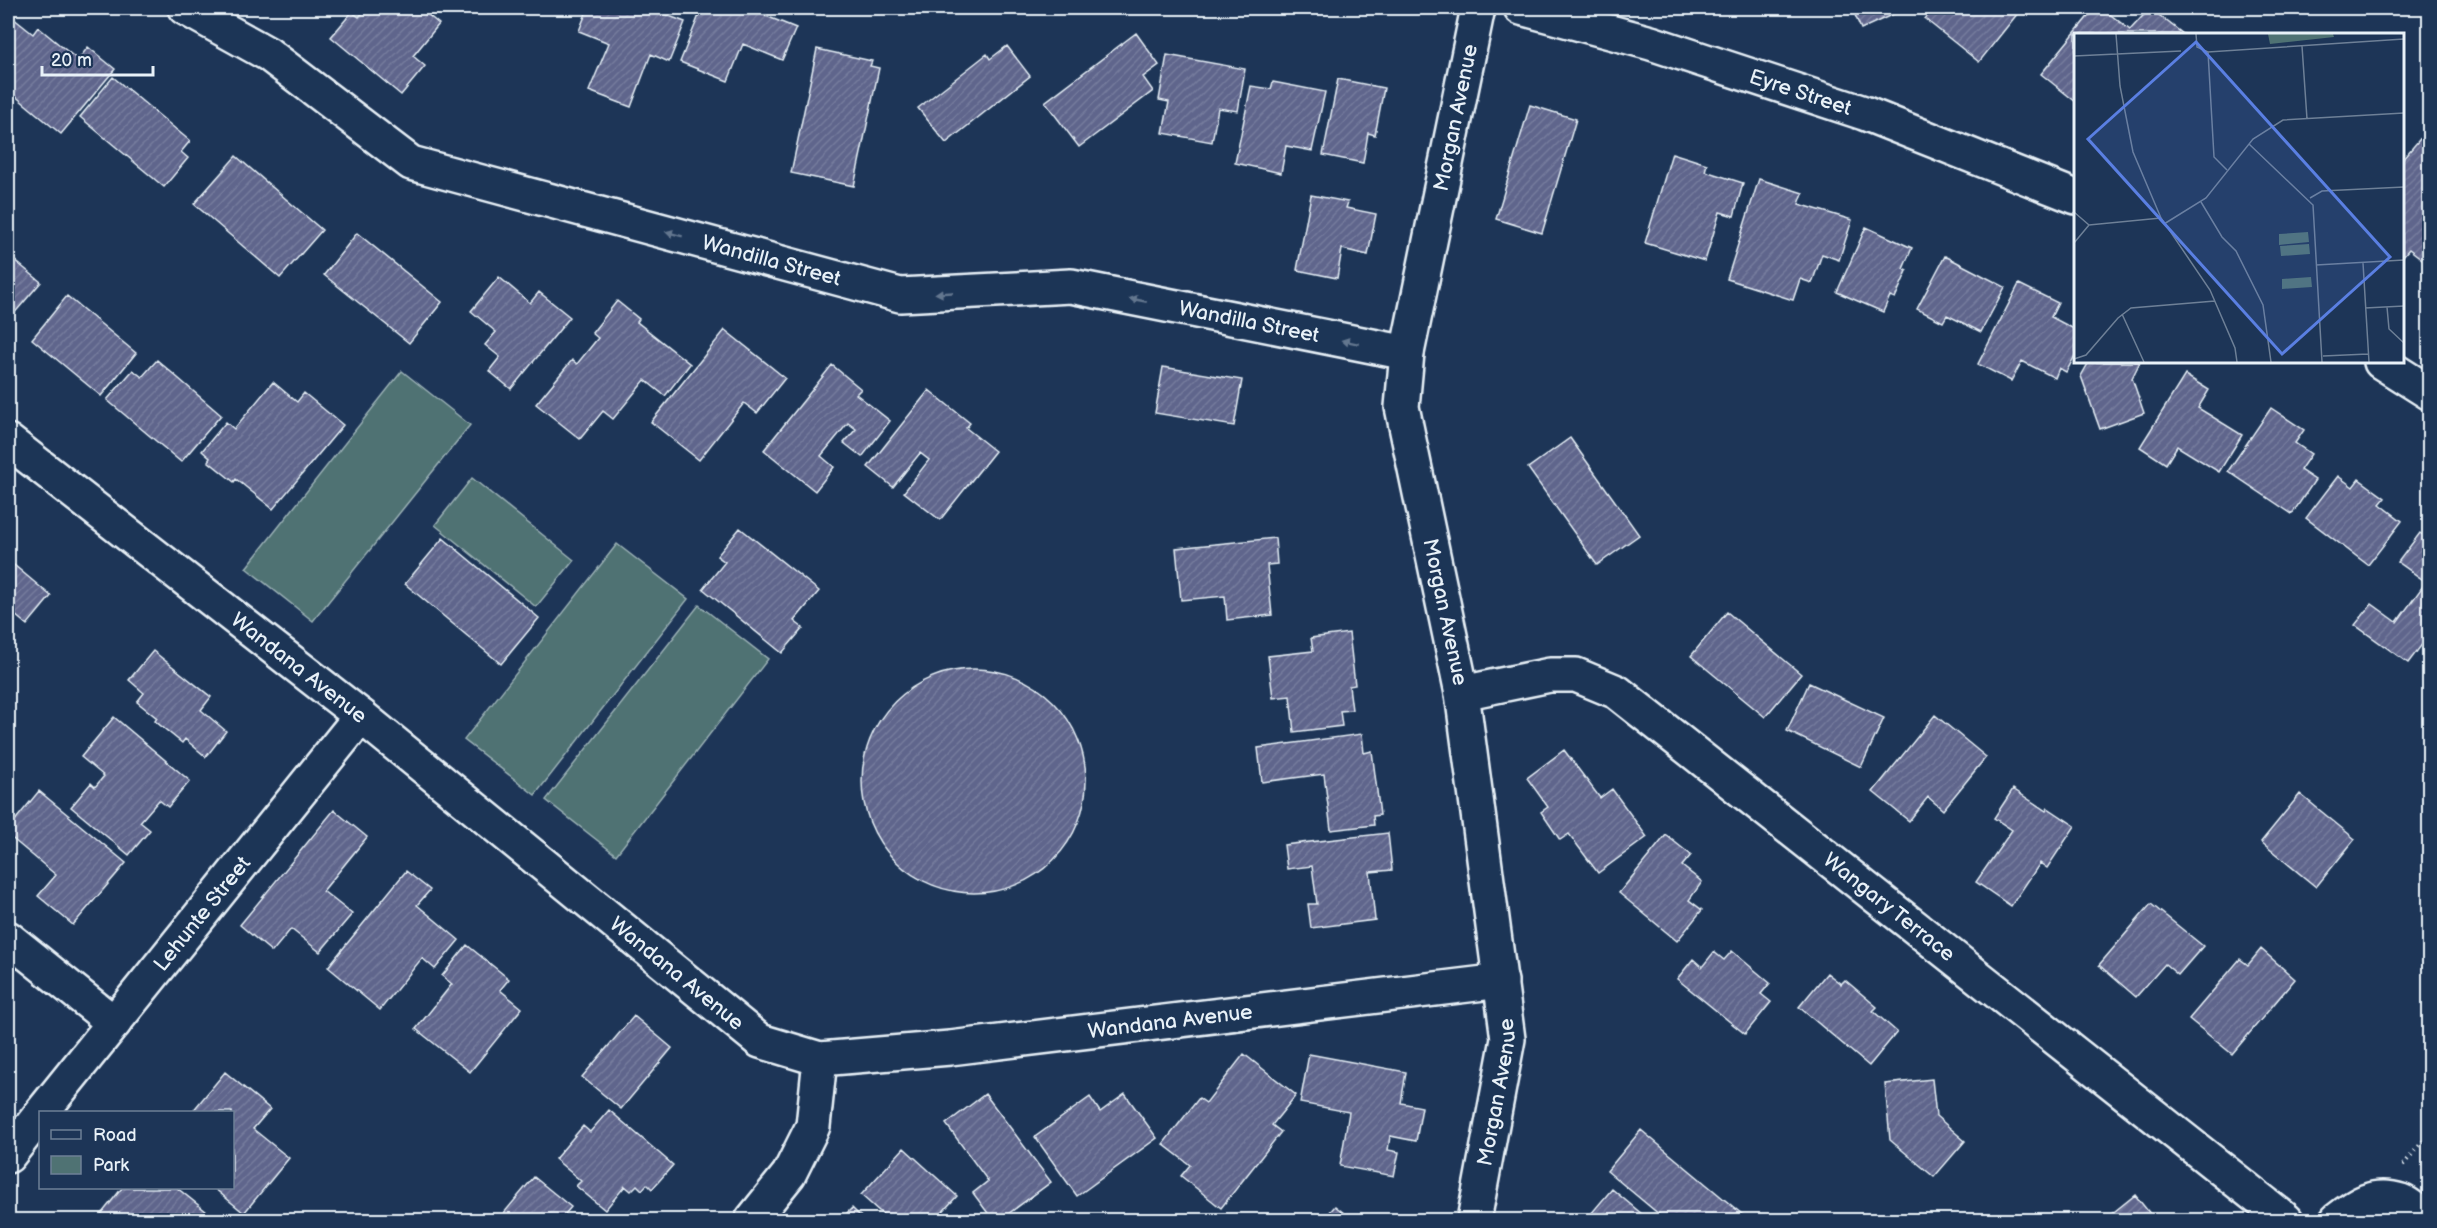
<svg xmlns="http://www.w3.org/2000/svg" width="2437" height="1228" font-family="'Balsamiq Sans',sans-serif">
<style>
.green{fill:#4f7273;stroke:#9cb2b6;stroke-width:1.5}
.building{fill:url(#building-hatch);stroke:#e8f1f8;stroke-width:1.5}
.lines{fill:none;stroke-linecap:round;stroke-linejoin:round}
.minor-casing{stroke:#e8f1f8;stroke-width:38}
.path{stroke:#e8f1f8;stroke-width:4;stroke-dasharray:1.5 4.5;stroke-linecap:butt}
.minor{stroke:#1d3557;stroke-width:33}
.oneway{fill:#64778f}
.labels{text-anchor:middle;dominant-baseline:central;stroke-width:4.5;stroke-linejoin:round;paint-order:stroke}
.street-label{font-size:21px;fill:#e8f1f8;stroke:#1d3557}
.inset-road{fill:none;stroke:#6e8097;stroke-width:1.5}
.view{fill:#5a7fe2;fill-opacity:0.15;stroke:#5a7fe2;stroke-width:3}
.inset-edge{fill:none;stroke:#e8f1f8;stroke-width:3}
</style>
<defs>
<pattern id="building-hatch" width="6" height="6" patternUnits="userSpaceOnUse" patternTransform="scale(1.5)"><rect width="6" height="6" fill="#5f658c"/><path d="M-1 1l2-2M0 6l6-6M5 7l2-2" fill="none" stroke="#767c9d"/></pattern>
</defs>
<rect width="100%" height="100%" fill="#1d3557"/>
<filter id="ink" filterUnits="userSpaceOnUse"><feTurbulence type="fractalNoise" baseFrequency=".0167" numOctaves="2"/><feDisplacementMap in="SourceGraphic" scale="12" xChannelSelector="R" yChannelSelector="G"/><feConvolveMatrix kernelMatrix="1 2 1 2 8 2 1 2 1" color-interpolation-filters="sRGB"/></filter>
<g filter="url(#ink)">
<path class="green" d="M402 371 470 425 313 621 246 568Z
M472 478 574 560 536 607 435 525Z
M617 544 688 599 535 795 464 740Z
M699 605 768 659 616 855 546 800Z"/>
<path class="building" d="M367 8H396L404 14 409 8H420L439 24 413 56 425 66 401 95 331 37 352 12 359 17Z
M588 8H648L685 22 669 62 651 54 631 107 589 91 609 43 579 31Z
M702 8H746L796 28 782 60 743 44 728 81 680 62Z
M1852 8H1907L1861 29Z
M1934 8H2022L1979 62 1925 19Z
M2095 8H2102L2130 30 2150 8 2183 34H2076V102L2041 74Z
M8 14 33 34 38 27 78 60 88 47 115 69 61 134 8 90Z
M1136 33 1159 65 1143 77 1153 91 1079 147 1045 102Z
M1007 46 1030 76 946 143 918 108 987 54 990 59Z
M817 49 872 61 870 66 879 68 854 186 791 173Z
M1167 55 1245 69 1238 111 1218 108 1212 142 1163 133 1169 102 1159 100Z
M113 77 190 141 181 152 188 158 164 187 80 117Z
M1338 79 1384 88 1375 135 1368 133 1363 163 1323 155Z
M1273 82 1325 92 1312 151 1286 146 1281 173 1235 163 1251 86 1271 89Z
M1530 105 1576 119 1542 233 1496 219Z
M2430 127V265L2409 249 2402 257V160Z
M1672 153 1707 164 1705 171 1743 183 1734 216 1720 212 1705 261 1645 243Z
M236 156 322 230 280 278 194 204Z
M1759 179 1803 193 1799 204 1852 220 1839 260 1822 254 1812 283 1800 279 1793 300 1727 279Z
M1311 195 1348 202 1346 208 1376 214 1368 255 1342 249 1337 278 1297 270Z
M1866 227 1912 248 1903 269 1907 271 1895 298 1890 296 1883 312 1837 292Z
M357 233 442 302 409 343 324 275Z
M8 255 41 282 12 316 8 312Z
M1945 256 2005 287 1981 332 1947 315 1943 322 1917 309Z
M499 277 530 303 539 292 570 317 511 389 489 371 500 357 485 345 496 332 471 311Z
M2019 284 2058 303 2051 317 2076 330V354L2066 372 2059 368 2055 378 2022 361 2011 381 1978 364Z
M67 296 136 353 101 396 32 339Z
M617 301 639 319 637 322 690 364 665 396 645 380 613 419 603 411 580 439 536 404 572 360 577 364 598 338 592 333Z
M725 330 785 378 757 413 744 403 699 460 651 422Z
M157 360 221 415 181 462 107 400 133 370 142 377Z
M2089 362H2140L2132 378 2144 413 2100 429 2081 376Z
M832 365 861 389 856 394 890 421 862 457 844 443 856 429 848 423 821 456 834 467 815 491 764 450Z
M1163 367 1242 380 1234 426 1155 413Z
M2185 375 2209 390 2198 408 2242 435 2219 472 2177 446 2166 464 2140 447Z
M273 382 297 402 304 393 343 425 273 509 236 479 234 482 208 461 210 458 202 451 226 422 234 429Z
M929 390 970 423 966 428 995 451 940 520 904 492 929 460 920 453 893 487 868 467Z
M2271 408 2304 430 2295 443 2311 454 2300 470 2315 480 2292 514 2228 471Z
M1570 438 1639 535 1597 565 1528 468Z
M2338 476 2353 487 2359 479 2385 498 2380 504 2402 521 2368 565 2306 518Z
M740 528 819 591 794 621 803 628 782 653 703 589 725 562 717 556Z
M2420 533 2430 540V624L2425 630 2430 634 2408 663 2355 625 2372 604 2397 622 2426 582 2398 562Z
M443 538 539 618 501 664 405 584Z
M1275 538 1277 564 1267 565 1272 615 1227 620 1225 596 1181 600 1176 548Z
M8 560 51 596 27 625 8 609Z
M1727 612 1801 674 1765 717 1691 656Z
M1349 633 1355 685 1349 686 1352 710 1340 711 1342 726 1294 732 1290 696 1273 698 1268 656 1313 651 1311 638Z
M153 651 211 697 201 710 226 731 206 757 185 739 182 743 155 721 157 718 137 702 144 693 129 680Z
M862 781a112 112 0 1 1 224 0a112 112 0 1 1-224 0Z
M1809 683 1884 718 1861 767 1787 731Z
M1935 715 1986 757 1943 810 1928 797 1909 821 1873 792Z
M114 717 190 781 168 807 159 800 140 822 150 830 129 855 71 807 91 783 95 787 104 776 81 757Z
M1362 734 1364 753 1372 751 1380 815 1373 816 1374 825 1331 830 1324 774 1262 782 1258 748Z
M1564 750 1600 798 1612 789 1647 837 1598 873 1569 834 1560 840 1541 812 1548 807 1527 778Z
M2013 789 2046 811 2048 808 2075 826 2047 868 2040 863 2011 906 1976 882 2012 830 1994 818Z
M39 791 126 863 73 925 38 896 56 875 8 835V829Z
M2300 794 2355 839 2316 887 2261 842Z
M334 810 367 837 323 891 352 914 320 952 291 929 272 952 240 925Z
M1388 833 1392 870 1370 872 1375 920 1311 928 1308 904H1317L1312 866 1287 869 1284 845Z
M1666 835 1691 855 1682 866 1702 882 1689 900 1702 910 1677 941 1619 893Z
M406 871 430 890 417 905 459 940 435 969 422 958 380 1010 328 967Z
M2151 904 2203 946 2178 975 2165 964 2136 997 2099 965Z
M467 945 509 979 500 990 522 1008 470 1072 416 1029 452 984 442 976Z
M2261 949 2295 979 2232 1054 2189 1019 2240 959 2248 965Z
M1732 951 1770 983 1761 994 1771 1002 1745 1034 1677 979 1693 959 1702 967 1714 952 1724 960Z
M1827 973 1841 984 1845 980 1877 1007 1873 1011 1897 1032 1869 1066 1799 1007Z
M634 1016 672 1048 621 1109 582 1077Z
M1244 1054 1296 1095 1272 1125 1281 1132 1221 1208 1181 1176 1190 1165 1163 1144 1199 1098 1206 1103Z
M1309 1054 1406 1072 1401 1103 1422 1107 1416 1141 1390 1136 1388 1150 1399 1152 1394 1176 1340 1166 1349 1112 1300 1103Z
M225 1072 270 1109 253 1129 289 1158 244 1213 214 1188H232V1112H192Z
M1932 1079 1936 1116 1965 1141 1934 1177 1890 1140 1885 1084Z
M985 1094 1051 1182 1000 1220H993L973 1193 988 1181 946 1124Z
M1125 1094 1157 1138 1077 1196 1035 1137 1090 1097 1100 1112Z
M609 1110 673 1165 652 1189 647 1184 642 1190 637 1185 631 1191 625 1186 605 1210 576 1186 581 1181 555 1159 583 1126 590 1132Z
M1641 1130 1749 1220H1666L1607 1171Z
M904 1148 957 1196 935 1220H912L906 1215 902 1220H889L861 1195Z
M534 1177 571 1207 560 1220H498Z
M122 1188H177L217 1220H101L98 1218Z
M1612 1189 1649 1220H1597L1590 1215Z
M2135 1195 2155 1220H2104Z
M1335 1206 1353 1220H1323Z
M852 1208 864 1220H840Z"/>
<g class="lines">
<defs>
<g id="minor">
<path id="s1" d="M185 8 268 54 411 163 900 295 1071 286 1407 353"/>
<path id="s2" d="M1521 8 1651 43 1864 113 2076 197"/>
<path d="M2381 362 2430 393"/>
<path id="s3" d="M8 441 361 716 760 1041 820 1059 950 1048 1501 981"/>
<path id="s4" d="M1462 693 1550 675H1576L1617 692 2286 1220"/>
<path d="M8 938 114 1023"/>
<path id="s5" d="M42 1112 361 716"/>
<path d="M8 1156 40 1115"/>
<path d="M752 1220 789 1174 813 1126 820 1059"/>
<path id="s6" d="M1474 1220 1508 1039 1462 693 1402 407 1407 353 1478 8"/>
<path d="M2337 1220C2357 1204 2374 1192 2401 1201 2410 1204 2420 1215 2428 1220"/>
</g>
</defs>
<use href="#minor" class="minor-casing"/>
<path class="path" d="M2403 1165 2430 1133"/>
<use href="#minor" class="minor"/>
</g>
<defs><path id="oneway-solid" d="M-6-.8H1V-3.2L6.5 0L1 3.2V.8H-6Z" transform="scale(1.5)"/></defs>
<g class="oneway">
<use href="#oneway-solid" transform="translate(674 234) rotate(-165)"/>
<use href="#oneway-solid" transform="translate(944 293) rotate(177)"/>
<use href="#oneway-solid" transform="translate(1138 300) rotate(-169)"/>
<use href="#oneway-solid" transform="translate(1350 342) rotate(-168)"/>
</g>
</g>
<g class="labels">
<g class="street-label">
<text stroke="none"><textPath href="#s2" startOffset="292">Eyre Street</textPath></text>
<text stroke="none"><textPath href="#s6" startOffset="1120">Morgan Avenue</textPath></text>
<text stroke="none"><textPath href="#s1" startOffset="648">Wandilla Street</textPath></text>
<text stroke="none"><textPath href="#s1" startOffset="1134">Wandilla Street</textPath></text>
<text transform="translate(1445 612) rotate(78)">Morgan Avenue</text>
<text stroke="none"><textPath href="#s3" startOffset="369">Wandana Avenue</textPath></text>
<text stroke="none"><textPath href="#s4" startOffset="507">Wangary Terrace</textPath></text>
<text stroke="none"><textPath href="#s5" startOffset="255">Lehunte Street</textPath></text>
<text stroke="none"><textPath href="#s3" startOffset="855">Wandana Avenue</textPath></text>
<text stroke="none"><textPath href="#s3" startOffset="1377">Wandana Avenue</textPath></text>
<text stroke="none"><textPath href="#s6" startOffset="130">Morgan Avenue</textPath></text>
</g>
</g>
<g transform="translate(2074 33)">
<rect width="330" height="330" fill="#1d3557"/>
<path d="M194 1H259L260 4 196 11ZM234 199 235 209 205 212V201ZM235 211 236 221 207 223 206 213ZM237 244 238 254 208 256V246Z" fill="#4f7273"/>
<path class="inset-road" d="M42 1 46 53 59 119 87 185 136 257 161 315 163 329M122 1 123 14 134 19 330 6M228 13 233 86M134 19 140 124 153 137M0 23 107 18M175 111 239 172 248 329M236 165 248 158 330 154M127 169 148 204 162 218 189 272 197 329M0 179 15 192 87 185M90 191 132 165 179 106 209 87 330 80M0 210 15 192M289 230 295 329M242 232 330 227M313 274 315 296 330 310M291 275 330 273M48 281 70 329M249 323 294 321M0 326 12 322 44 285 57 275 141 268"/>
<path class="view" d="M122 9 316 224 208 321 14 106Z"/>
<rect width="330" height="330" class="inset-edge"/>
</g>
<rect width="2437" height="1228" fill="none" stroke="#1d3557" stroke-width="30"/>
<rect x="15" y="15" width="2407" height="1198" fill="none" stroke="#e8f1f8" stroke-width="2" filter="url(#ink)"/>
<rect x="39" y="1111" width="195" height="78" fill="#1d3557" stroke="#6e8097" stroke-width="1.5"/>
<rect x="51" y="1130" width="30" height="9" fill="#1d3557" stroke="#6e8097" stroke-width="1.5"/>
<text x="93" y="1141" font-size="18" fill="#e8f1f8">Road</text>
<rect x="51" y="1156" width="30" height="18" fill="#4f7273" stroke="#6e8097" stroke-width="1.5"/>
<text x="93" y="1171" font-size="18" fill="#e8f1f8">Park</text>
<path d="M42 66v9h111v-9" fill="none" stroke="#e8f1f8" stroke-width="3"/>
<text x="51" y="66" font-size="18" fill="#e8f1f8" stroke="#1d3557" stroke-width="4.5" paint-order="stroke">20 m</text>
</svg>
